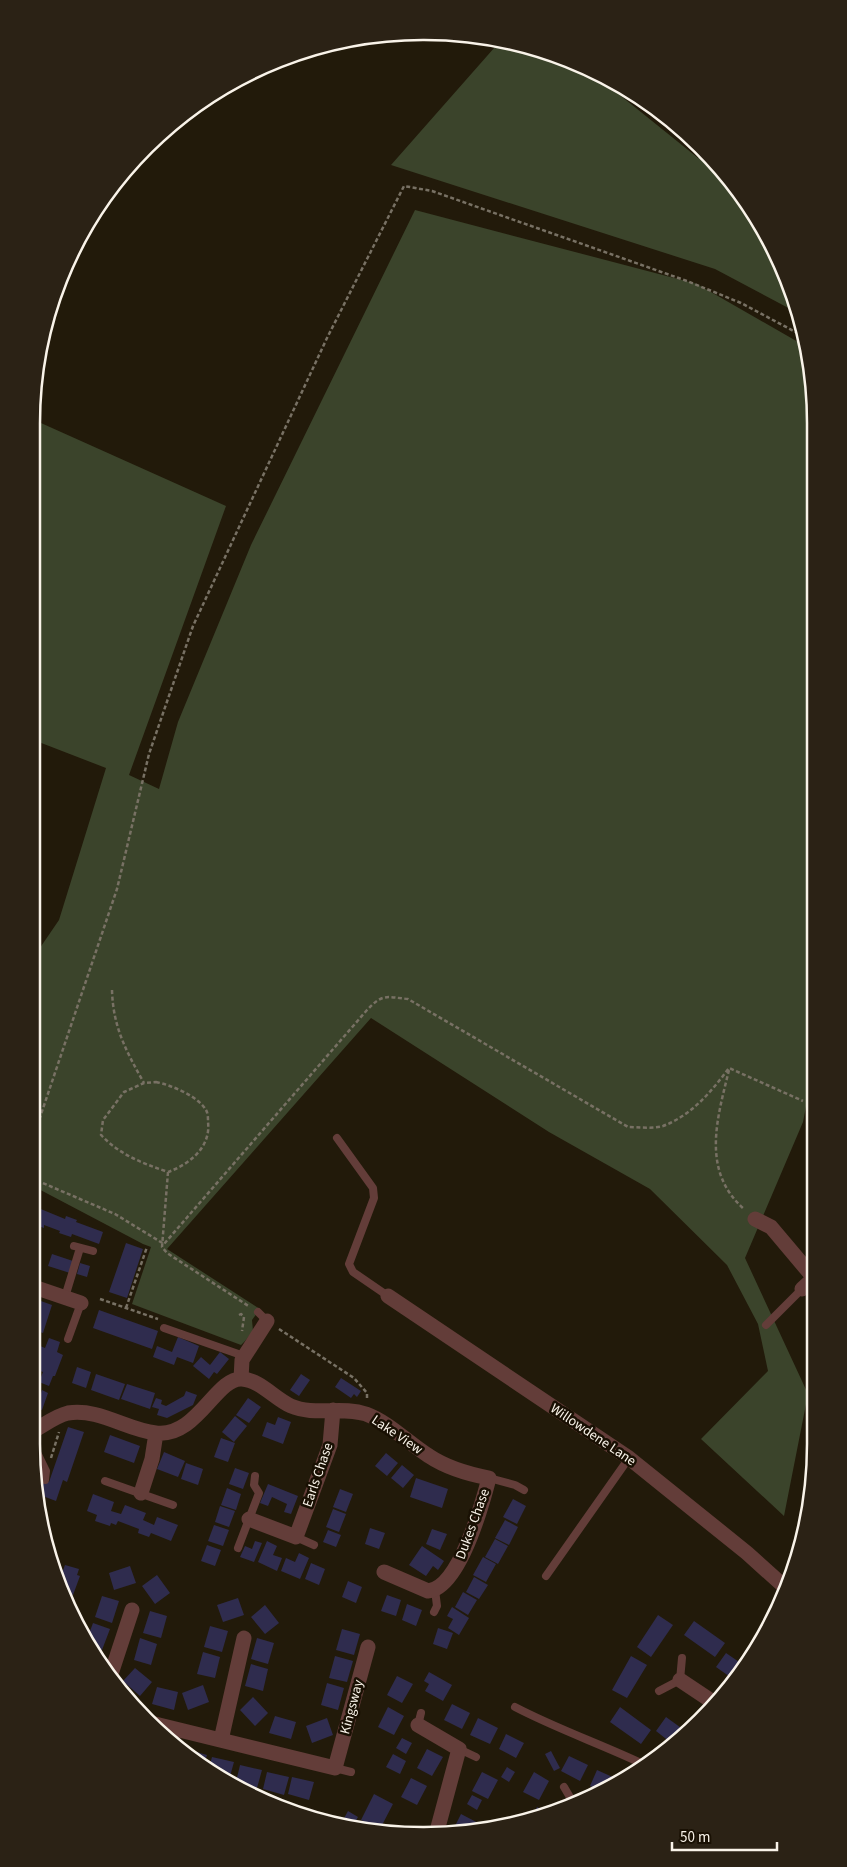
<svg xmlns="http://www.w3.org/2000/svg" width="847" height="1867" font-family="'Source Sans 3',sans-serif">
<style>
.green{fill:#3b442b}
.building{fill:#2f2c4e}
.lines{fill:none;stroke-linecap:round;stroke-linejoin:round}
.path{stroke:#787164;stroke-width:2.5;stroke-dasharray:4 2.5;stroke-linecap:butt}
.service{stroke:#633d39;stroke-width:8}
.minor{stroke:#633d39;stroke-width:15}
.labels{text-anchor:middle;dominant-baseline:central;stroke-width:5;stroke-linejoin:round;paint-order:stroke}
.street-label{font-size:14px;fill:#f9f3e9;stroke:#191003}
.rim{fill:none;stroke:#f9f3e9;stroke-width:2.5}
</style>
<rect width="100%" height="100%" fill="#221a0a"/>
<path class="green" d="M502 39 573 61 585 67 698 158 703 153 735 184 786 273 796 312 715 269 391 165Z
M415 210 697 284 805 346 812 372 815 1060 803 1122 745 1258 808 1394 784 1516 701 1439 768 1371 758 1324 727 1265 650 1189 549 1132 371 1018 167 1249 260 1309 252 1320 253 1331 245 1341 241 1345 132 1304 151 1247 143 1244 31 1185V961L59 920 106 768 31 739 32 419 226 506 129 775 159 789 178 722 251 545Z"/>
<path class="building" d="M31 1205 65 1219 66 1216 77 1220 76 1222 103 1232 99 1244 72 1234 71 1237 59 1233 60 1231 44 1225V1228L31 1223Z
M126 1243 143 1249 127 1298 109 1292Z
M31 1246 41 1249 35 1268 31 1267Z
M52 1254 73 1261 70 1273 48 1266Z
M80 1263 90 1266 87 1277 77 1274Z
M38 1300 52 1305 43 1333 31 1329V1318Z
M99 1310 158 1331 152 1349 93 1328Z
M178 1337 199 1346 193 1363 177 1357 174 1365 153 1357 157 1346 172 1352Z
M49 1338 60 1342 57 1352 63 1355 55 1376H53L49 1386 39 1382 43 1372 32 1368 40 1346 45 1348Z
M220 1352 229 1359 217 1374 214 1372 209 1379 193 1366 201 1357 210 1365Z
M77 1367 91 1372 86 1388 72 1383Z
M96 1374 125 1384 119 1400 91 1390Z
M301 1374 310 1380 299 1396 290 1390Z
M341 1378 361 1391 357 1397 354 1394 351 1398 335 1387Z
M127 1384 155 1393 150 1409 121 1399Z
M42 1390 48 1393 42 1410 31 1407V1393L40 1396Z
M186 1391 197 1395 193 1405 167 1418 157 1415 159 1409 152 1407 156 1398 162 1400 161 1404 166 1406 184 1396Z
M248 1398 261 1407 249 1423 236 1415Z
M235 1416 247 1426 234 1442 222 1432Z
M278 1417 291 1422 283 1444 262 1436 267 1422 275 1425Z
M68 1427 84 1432 67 1482 63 1480 56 1501 40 1495 37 1477 49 1482Z
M110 1435 140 1446 134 1463 104 1452Z
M221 1438 235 1443 228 1462 214 1457Z
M164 1452 185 1461 178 1477 157 1469Z
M386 1453 398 1463 387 1476 375 1466Z
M186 1463 203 1469 198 1485 181 1479Z
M402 1465 414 1475 403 1488 391 1478Z
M235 1468 249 1473 243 1489 229 1484Z
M416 1478 448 1489 442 1508 410 1497Z
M268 1484 298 1496 291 1514 284 1512 287 1504 272 1497 268 1506 260 1503Z
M227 1488 241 1494 236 1510 221 1505Z
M340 1489 353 1494 346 1512 333 1507Z
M93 1494 114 1502 111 1511 121 1514 125 1505 146 1513 143 1520 154 1525 157 1517 178 1525 171 1541 151 1533 149 1537 138 1533 139 1529 118 1521 116 1525 111 1523 110 1526 95 1521 97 1515 87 1511Z
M513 1499 526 1506 517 1524 503 1517Z
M220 1506 235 1511 229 1527 215 1522Z
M333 1509 346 1514 339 1532 326 1527Z
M505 1520 518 1527 509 1545 495 1538Z
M214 1525 229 1530 223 1546 208 1541Z
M370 1528 385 1533 379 1549 365 1544Z
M432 1529 447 1534 440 1550 426 1544Z
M328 1530 341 1535 336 1547 323 1542Z
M495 1539 508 1546 498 1564 485 1557Z
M255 1541 262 1543 254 1562 240 1557 245 1546 252 1549Z
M267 1541 277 1546 273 1555 282 1558 277 1571 258 1562Z
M207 1545 221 1550 215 1566 201 1561Z
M422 1546 444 1561 438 1570 433 1566 426 1576 409 1565Z
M299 1553 309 1558 300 1579 281 1571 286 1558 295 1562Z
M483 1557 496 1564 486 1582 473 1575Z
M311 1563 325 1569 319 1585 305 1579Z
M65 1565 79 1569 77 1575 80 1576 73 1595 62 1592 58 1584Z
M130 1566 136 1583 114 1590 109 1573Z
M157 1575 170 1593 155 1604 142 1586Z
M474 1577 488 1585 479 1599 466 1592Z
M348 1581 362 1587 356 1603 342 1597Z
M463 1592 477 1600 468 1615 455 1607Z
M387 1595 401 1600 396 1616 381 1611Z
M102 1596 119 1601 112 1623 95 1617Z
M238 1598 244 1615 223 1622 217 1605Z
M407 1604 422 1610 416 1626 402 1620Z
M265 1605 279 1623 265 1634 251 1617Z
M452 1607 469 1618 459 1635 448 1628 453 1619 447 1616Z
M150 1611 167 1616 161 1638 143 1633Z
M658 1615 673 1625 651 1657 637 1647Z
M694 1621 725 1643 715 1657 684 1635Z
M93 1623 110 1629 102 1650 86 1642Z
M210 1626 228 1631 222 1652 204 1647Z
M438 1628 453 1633 447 1649 433 1644Z
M342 1629 360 1634 354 1655 336 1650Z
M140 1638 157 1644 151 1665 134 1660Z
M257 1638 274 1643 268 1664 251 1659Z
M203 1652 220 1657 215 1678 197 1674Z
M726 1653 742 1664 733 1679 716 1667Z
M335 1656 353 1661 347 1682 329 1678Z
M631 1656 647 1665 627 1698 612 1690Z
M251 1664 268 1669 263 1691 245 1686Z
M135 1668 152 1682 140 1696 123 1681Z
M429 1672 452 1685 443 1701 425 1691 429 1684 424 1681Z
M397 1676 413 1684 402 1703 387 1695Z
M327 1683 344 1688 338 1710 321 1705Z
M203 1685 209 1702 188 1710 182 1693Z
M157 1687 178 1692 174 1710 152 1704Z
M253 1697 268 1713 255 1726 240 1710Z
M452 1704 470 1713 462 1729 444 1720Z
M388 1707 404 1716 394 1735 378 1727Z
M620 1707 651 1730 641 1744 610 1722Z
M275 1716 296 1722 291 1739 269 1733Z
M666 1717 684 1730 670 1742 656 1731Z
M327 1718 333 1735 312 1743 306 1726Z
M478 1718 498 1728 490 1744 470 1735Z
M506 1734 524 1743 516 1758 499 1749Z
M402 1738 412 1743 406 1754 396 1748Z
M186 1749 207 1755 204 1764 195 1756Z
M427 1749 443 1757 432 1776 417 1768Z
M551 1751 560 1768 554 1771 545 1754Z
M393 1754 406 1761 400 1774 386 1767Z
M569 1756 588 1765 580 1781 561 1771Z
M212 1757 234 1762 229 1780 221 1778 209 1768Z
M240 1765 262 1770 257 1788 236 1782Z
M507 1767 515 1772 509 1782 501 1777Z
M597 1770 617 1779 614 1786 601 1791 590 1786Z
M267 1772 289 1777 284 1795 263 1789Z
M482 1772 498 1780 488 1799 472 1791Z
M534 1772 549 1781 539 1800 523 1792Z
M292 1777 314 1782 309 1800 288 1794Z
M411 1778 427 1786 417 1805 401 1797Z
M374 1794 393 1804 380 1829 361 1820Z
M472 1795 482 1800 477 1810 467 1804Z
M537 1807 551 1814 530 1820Z
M348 1811 358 1817 352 1828 342 1822Z
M461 1814 482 1825 478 1832H457L453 1830Z"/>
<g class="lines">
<path class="path" d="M112 990C113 1027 126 1051 144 1083
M729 1070C717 1119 701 1171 744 1209
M156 1082C171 1085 198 1096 206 1110 208 1113 208 1118 208 1122 211 1147 190 1164 168 1172 142 1163 120 1155 101 1135L103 1120 124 1092 144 1083Z
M31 1144 117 889 149 754 193 626 327 338 404 186 432 191 687 281 741 303 803 336
M168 1172 162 1247 167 1253 250 1307
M31 1178 115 1214 164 1244 367 1010C383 993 386 997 408 999L628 1127C638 1127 653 1129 663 1126 692 1115 711 1092 729 1068L803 1101
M100 1299 158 1319
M126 1308 147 1247
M239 1315 241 1314 244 1317 242 1331
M279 1329 354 1378 367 1393V1400
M51 1458 59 1432"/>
<path class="service" d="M811 1104 815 1106
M337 1138 373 1188 374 1198 349 1264 353 1272 388 1296
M74 1246 93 1251
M65 1297 80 1248
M258 1312 267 1321
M766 1325 802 1289
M164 1328 244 1356
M68 1339 81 1303
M31 1440 46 1471 45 1480
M489 1478 515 1485 524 1490
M105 1481 173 1505
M296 1537 314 1545
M238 1548 259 1493 254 1485 255 1476
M546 1576 629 1458
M434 1612 437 1606 435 1590
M659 1691 680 1680 682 1658
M515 1707C557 1729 601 1744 643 1764
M418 1725 421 1713
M459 1749 476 1757
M335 1768 351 1772
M564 1787 574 1804"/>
<path class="minor" d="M755 1219 771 1227 814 1278
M31 1286 81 1303
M802 1289 815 1277
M388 1296 629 1458 747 1553 787 1589
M241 1379 242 1360 267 1321
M31 1432C43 1426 55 1416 68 1413 99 1408 127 1430 156 1433 197 1438 216 1377 242 1379 260 1380 275 1399 291 1406 314 1416 342 1406 366 1414 390 1423 408 1443 429 1456 447 1468 468 1474 489 1478 482 1505 459 1588 428 1591L384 1572
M141 1493 152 1459 156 1433
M249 1519 296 1537 330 1445 333 1410
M110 1677 132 1610
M680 1680 716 1704
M155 1724 335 1768 368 1647
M418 1725 459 1749 437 1831
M221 1740 244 1638"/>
</g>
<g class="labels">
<g class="street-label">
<text transform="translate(397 1435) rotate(34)">Lake View</text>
<text transform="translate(593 1435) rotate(34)">Willowdene Lane</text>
<text transform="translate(318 1475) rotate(-71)">Earls Chase</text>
<text transform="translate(473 1524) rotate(-70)">Dukes Chase</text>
<text transform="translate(352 1707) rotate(-75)">Kingsway</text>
</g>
</g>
<path d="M0 0H847V1867H0ZM423 40H424A383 383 0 0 1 807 423V1444A383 383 0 0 1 424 1827H423A383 383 0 0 1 40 1444V423A383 383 0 0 1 423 40Z" fill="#2b2215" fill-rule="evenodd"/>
<path class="rim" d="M423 40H424A383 383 0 0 1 807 423V1444A383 383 0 0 1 424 1827H423A383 383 0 0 1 40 1444V423A383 383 0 0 1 423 40Z"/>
<path d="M672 1842v8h105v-8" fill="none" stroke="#f9f3e9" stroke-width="2.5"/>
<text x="680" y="1842" font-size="15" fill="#f9f3e9" stroke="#191003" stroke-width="4" paint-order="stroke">50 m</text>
</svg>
